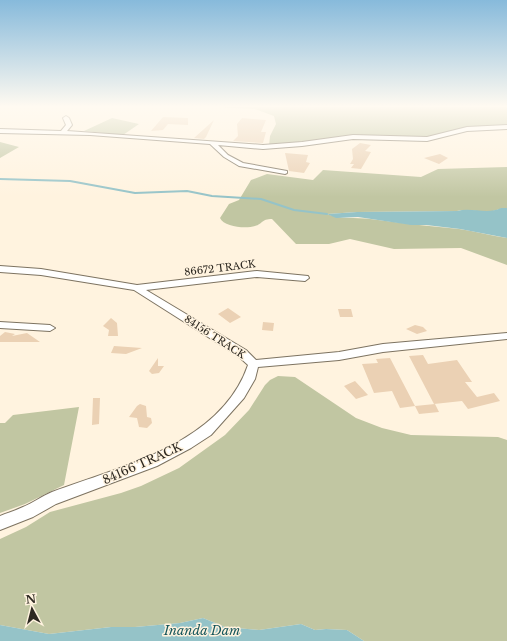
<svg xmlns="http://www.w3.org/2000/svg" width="507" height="641" font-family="'Libre Baskerville',serif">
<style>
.green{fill:#c1c6a2}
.water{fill:#95c3c8}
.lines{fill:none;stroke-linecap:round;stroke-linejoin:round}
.stream{stroke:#95c3c8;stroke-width:2}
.building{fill:#ebd1b4}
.minor-casing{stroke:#7d7361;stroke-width:2}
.minor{fill:#fff;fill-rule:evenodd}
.labels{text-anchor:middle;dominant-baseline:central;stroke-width:3;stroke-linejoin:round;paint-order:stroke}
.street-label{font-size:10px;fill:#2d2821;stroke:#fff3df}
.near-street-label{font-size:12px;fill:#2d2821;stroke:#fff3df}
.near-water-label{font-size:13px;font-style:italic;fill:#15555b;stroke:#fff3df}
</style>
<rect width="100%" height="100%" fill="#fff3df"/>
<path class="green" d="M214 107H507V125L461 129 424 139 358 136 269 146 270 136 276 124 274 116 255 109Z
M112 118 139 124 123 135 84 131Z
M0 142 19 147 0 158Z
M507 167V208C500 208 495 211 488 212 477 212 468 208 457 211L357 212 327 214C341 220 355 217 370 219 399 223 429 226 459 229 475 231 491 236 507 238V265L461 248 394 249 350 239 329 244H296L272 219C261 219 263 224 255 226 246 229 224 227 220 218L229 204 239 200 251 180 267 174 313 180 323 170 421 177 438 169Z
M278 376 295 377 356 418 382 428 411 435 498 437 507 440V641H364L347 630 326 629 315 630 301 624 259 630 225 627 203 618 180 623 135 627H111L49 634 0 625V539L26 527 50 512 121 493 141 486 179 468 225 435 249 410 265 385 270 380Z
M79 407 64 485 25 504 0 513V423H5L13 415Z"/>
<path class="water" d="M501 208H507V238L460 229 426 225H411L358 217 336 218 327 214 357 212 457 211C472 207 487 215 501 208Z
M203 618 225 627 259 630 301 624 315 630 326 629 347 630 364 641H0V625L49 634 111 627H135L180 623Z"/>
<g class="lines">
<path class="stream" d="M0 179 70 181 135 193 187 191 212 196 261 199 294 210 327 214"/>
</g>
<path class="building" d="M163 117 188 118V125L168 124 163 130 151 131Z
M242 118 266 120 261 132H266L263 143 233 141 238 136 237 124Z
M214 120 206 137 204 139 194 138Z
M360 143 371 145 365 151 371 152 361 169 351 168 354 164H350L353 159 352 149Z
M285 153 308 155 306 162 310 163 304 173 289 171Z
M440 154 448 158 439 164 424 158Z
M228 308 241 317 230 323 218 314Z
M338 309H351L353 317H340Z
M111 318 117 323 118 336H108L109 330 103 326Z
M263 322 274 323 273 331 262 330Z
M415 325 423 327 427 331 417 334 406 329Z
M5 332 15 334 12 336 27 333 40 342H0V336Z
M114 346 142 348 126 354 111 353Z
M423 355 428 364 457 360 472 382H465L477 397 494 393 500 401 468 409 462 401 434 404 409 356Z
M158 358V366H164L159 373 152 374 149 371Z
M390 358 415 406 400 408 392 391 374 393 362 364 378 363 376 359Z
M355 381 368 395 356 399 344 386Z
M93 398H100L99 424 92 425Z
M140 404 146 406 147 417 151 418 152 423 147 428 139 427 137 418 129 417 137 406Z
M435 404 439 412 419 414 415 406Z"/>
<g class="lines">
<defs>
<path id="minor" d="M66 116 69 118 72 125 67 131 263 145 302 142 353 135 427 137 467 127 507 125V129L467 131 427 141 353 139 302 146 263 149 218 145 228 155 243 163 287 171V173L285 174 239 166 224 157 210 144 90 135 0 133V129L61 131 66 125 63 118Z
M0 266 41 269 137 285 257 271 308 276 309 278 305 281 257 277 146 290 246 350 256 360 339 352 383 344 507 333V339L383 352 339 360 258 367 255 379 244 398 211 435 191 448 157 466 56 504 33 517 0 530V516C7 513 15 511 23 507 33 503 42 496 52 492 122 466 221 444 248 365L238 356 134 290 41 275 0 272Z
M0 322 50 325 55 328 50 331 0 328Z"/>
</defs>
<use href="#minor" class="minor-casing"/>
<use href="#minor" class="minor"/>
</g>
<linearGradient id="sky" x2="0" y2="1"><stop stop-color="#87badb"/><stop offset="0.54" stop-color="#fffaf1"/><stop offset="1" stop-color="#fffaf1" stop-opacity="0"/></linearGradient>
<rect width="507" height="197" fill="url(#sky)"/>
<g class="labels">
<g class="street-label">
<text transform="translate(220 268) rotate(-7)">86672 TRACK</text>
<text transform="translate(215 337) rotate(33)">84156 TRACK</text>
</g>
<g class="near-street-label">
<text transform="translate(142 463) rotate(-24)">84166 TRACK</text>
</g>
<g class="near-water-label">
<text x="202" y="630">Inanda Dam</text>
</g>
</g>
<g transform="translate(32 609) rotate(353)" stroke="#fff3df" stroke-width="3" paint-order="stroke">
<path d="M0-3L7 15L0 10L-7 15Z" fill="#2d2821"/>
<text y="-6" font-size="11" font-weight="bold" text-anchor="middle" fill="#2d2821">N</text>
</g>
</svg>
